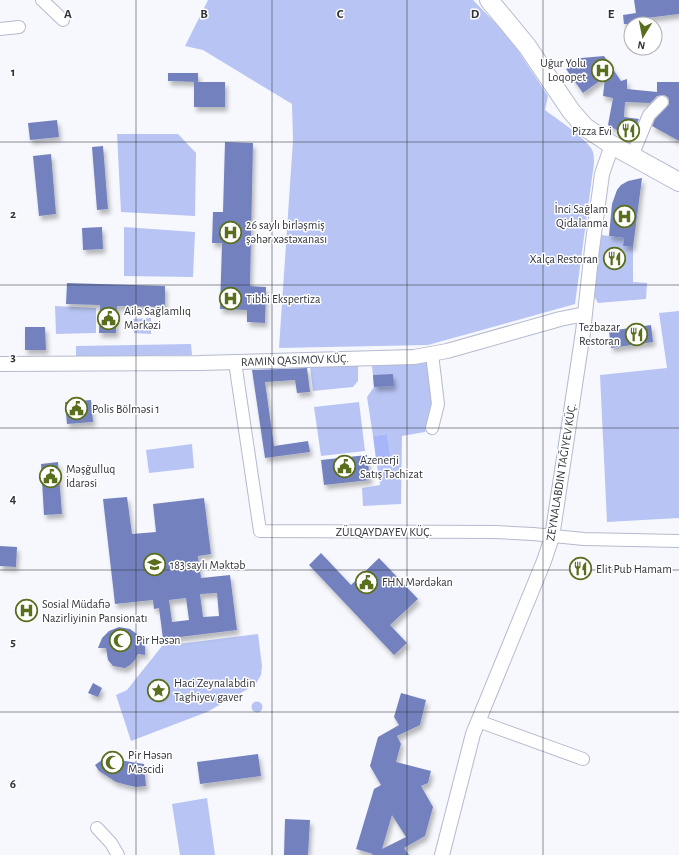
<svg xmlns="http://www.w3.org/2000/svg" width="679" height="855" font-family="'Alegreya Sans',sans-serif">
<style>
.green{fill:#b8c5f4}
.water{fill:#a6b6f8}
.building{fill:#7382bf;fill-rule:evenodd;filter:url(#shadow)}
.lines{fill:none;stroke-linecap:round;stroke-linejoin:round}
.minor-casing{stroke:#b4bace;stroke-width:14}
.tertiary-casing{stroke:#b4bace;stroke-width:16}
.primary-casing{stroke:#b4bace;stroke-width:20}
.minor{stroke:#fff;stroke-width:12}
.tertiary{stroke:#fff;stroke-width:14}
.primary{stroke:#fff;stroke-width:18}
.grid{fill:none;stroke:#31333b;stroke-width:1;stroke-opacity:0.55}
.labels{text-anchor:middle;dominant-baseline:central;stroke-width:3;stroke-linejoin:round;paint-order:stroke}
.poi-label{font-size:12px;fill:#31333b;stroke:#fff;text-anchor:start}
.street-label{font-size:12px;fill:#31333b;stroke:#fff}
.grid-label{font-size:13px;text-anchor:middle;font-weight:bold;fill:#31333b;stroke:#fff;stroke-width:3;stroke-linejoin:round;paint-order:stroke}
</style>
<defs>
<filter id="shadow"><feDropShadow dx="2.5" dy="4.5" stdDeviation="2" flood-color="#0004"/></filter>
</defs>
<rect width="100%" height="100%" fill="#f7f8fd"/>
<path class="green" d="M208 0H473L509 37 548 96 545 110C558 120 582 135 591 148 594 152 594 158 594 163L575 304 428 345 279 348 293 140 292 104 203 50 185 46Z
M117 134H178L196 153 195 216 121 212Z
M124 227 195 232 193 277 124 276Z
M601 235 624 238 623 246 633 247V282L647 283 646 299 598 303 594 296Z
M55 306 96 308V333L56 334Z
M679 311V518L607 522 600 375 667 368 659 313Z
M151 318V334L134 333 133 319Z
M191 344 192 355 76 357V346Z
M428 362 432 401 425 432 402 436 401 504 363 506 362 488 380 485 376 459 389 458 387 434 373 436 367 397 374 387 372 366Z
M358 365V381L353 387 313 391 310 366Z
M359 402 365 451 321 456 314 407Z
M192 444 194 468 149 473 146 450Z
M258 634 262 666 261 675 255 685 207 712 131 741 116 695 127 690 162 646Z
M251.5 707a5.5 5.5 0 1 1 11 0a5.5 5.5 0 1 1-11 0Z
M207 798 215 855H180L172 804Z"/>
<path class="water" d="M387 434 390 458 376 459 373 436Z"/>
<path class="building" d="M634 0H679V14L638 19 639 24H624L623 15 636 13Z
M604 56 621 81 627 79V89L657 92V82H679V141L652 126 655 119 669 104V100L668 97 664 95 657 96 650 103 625 102 624 117 639 119 631 138 608 125 613 98 603 96 605 77 583 93 566 69 581 58Z
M168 73H198V82L168 81Z
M194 82H225V107H194Z
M57 120 59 137 30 140 28 123Z
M225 142 253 143 250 286 266 287 265 323 247 322V310L220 309 222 243H212L213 212H223Z
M103 146 108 209 97 210 92 147Z
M51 154 56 214 39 216 33 156Z
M642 178 633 247 623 246 624 238 609 236 612 204 617 190 621 185 628 181Z
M102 227 103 249 83 250 82 228Z
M67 283 165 286V307L117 306 116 333H99L100 305 66 304Z
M651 325 653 342 611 348 609 331Z
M25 327H45L46 350H25Z
M307 368 310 392 297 393 295 380 265 382 274 446 308 441 310 452 265 458 252 370Z
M393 374 394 386 374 387 373 375Z
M91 400 93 422 67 424 65 402Z
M367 455 370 480 324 485 321 460Z
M58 462 62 514 44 515 41 464Z
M127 497 132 534 156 532 153 504 204 498 211 554 198 556 201 578 230 575 237 630 163 639 159 608 154 609 153 600 115 604 103 499ZM217 593 219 616 203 617 200 594ZM186 598 189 620 172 622 169 600Z
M0 546 17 547 16 567 0 566Z
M321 553 351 585 379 558 418 599 390 625 407 643 394 655 309 565Z
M119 627 130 629 138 635 143 642 145 647V655L138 654 135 660 130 665 125 668 113 666 108 660 106 648H98L102 638 109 631Z
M93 683 102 688 98 697 88 693Z
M153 690a6 6 0 1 1 12 0a6 6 0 1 1-12 0Z
M401 693 426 700 420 725 397 736 401 744 396 762 431 771 428 783 421 786 433 807 425 836 404 848 409 855H371L373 854 356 849 374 789 381 785 370 766 378 737 399 725 394 717ZM392 815 406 837 382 849Z
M113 752 119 759 125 761 144 764 146 786 136 787 127 785 116 782 99 771 95 765Z
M258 754 261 776 200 784 197 762Z
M285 819 310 820 308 855H284Z"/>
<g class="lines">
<defs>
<path id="minor" d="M42 0 63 20
M0 29 19 27
M632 156 649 115 662 102
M235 362 260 531 495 532 533 534 584 539 679 541
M432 428 438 404 432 354
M478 721 583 759
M97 828 111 843 118 855"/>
<path id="tertiary" d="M0 364 199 363 414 357 447 351 560 319 585 314
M442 855 473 734 544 561 552 537 583 332 592 249 602 174 612 145"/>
<path id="primary" d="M489 0 527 46 571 111 585 127 612 145 679 182"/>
</defs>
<use href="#minor" class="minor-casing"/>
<use href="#tertiary" class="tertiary-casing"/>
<use href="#primary" class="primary-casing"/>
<use href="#minor" class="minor"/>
<use href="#tertiary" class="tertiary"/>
<use href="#primary" class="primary"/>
</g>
<path class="grid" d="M136 0V855M272 0V855M407 0V855M543 0V855M0 142H679M0 285H679M0 428H679M0 570H679M0 712H679"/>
<defs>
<symbol id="hospital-ring" viewBox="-11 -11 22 22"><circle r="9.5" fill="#fff" stroke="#5a6f1e" stroke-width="1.5"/><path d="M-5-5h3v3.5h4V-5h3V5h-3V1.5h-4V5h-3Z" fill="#5a6f1e"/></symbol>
<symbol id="restaurant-ring" viewBox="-11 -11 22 22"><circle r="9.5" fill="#fff" stroke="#5a6f1e" stroke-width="1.5"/><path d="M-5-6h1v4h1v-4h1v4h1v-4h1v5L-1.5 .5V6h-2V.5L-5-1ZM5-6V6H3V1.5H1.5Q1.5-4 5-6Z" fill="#5a6f1e"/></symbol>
<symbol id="civic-ring" viewBox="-11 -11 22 22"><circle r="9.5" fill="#fff" stroke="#5a6f1e" stroke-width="1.5"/><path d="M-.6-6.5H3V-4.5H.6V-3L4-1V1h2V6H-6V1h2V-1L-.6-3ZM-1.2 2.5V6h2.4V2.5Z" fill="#5a6f1e"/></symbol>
<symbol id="school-ring" viewBox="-11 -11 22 22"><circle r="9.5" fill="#fff" stroke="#5a6f1e" stroke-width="1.5"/><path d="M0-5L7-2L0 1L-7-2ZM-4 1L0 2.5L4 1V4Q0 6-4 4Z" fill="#5a6f1e"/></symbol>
<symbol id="mosque-ring" viewBox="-11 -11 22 22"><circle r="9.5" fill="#fff" stroke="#5a6f1e" stroke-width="1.5"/><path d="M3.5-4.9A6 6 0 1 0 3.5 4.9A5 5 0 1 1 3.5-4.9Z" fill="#5a6f1e"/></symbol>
<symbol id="sight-ring" viewBox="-11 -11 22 22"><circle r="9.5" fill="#fff" stroke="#5a6f1e" stroke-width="1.5"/><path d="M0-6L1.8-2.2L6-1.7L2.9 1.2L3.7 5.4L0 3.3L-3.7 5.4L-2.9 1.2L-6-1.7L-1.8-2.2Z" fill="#5a6f1e"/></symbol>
</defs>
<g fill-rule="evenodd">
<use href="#hospital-ring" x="590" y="58" width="25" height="25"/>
<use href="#restaurant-ring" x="616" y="118" width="25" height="25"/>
<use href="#hospital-ring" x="612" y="204" width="25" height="25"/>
<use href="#hospital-ring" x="218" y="220" width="25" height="25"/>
<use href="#restaurant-ring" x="602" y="246" width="25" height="25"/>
<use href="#hospital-ring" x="218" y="286" width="25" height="25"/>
<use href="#civic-ring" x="96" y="306" width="25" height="25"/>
<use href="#restaurant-ring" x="624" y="322" width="25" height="25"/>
<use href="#civic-ring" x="64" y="396" width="25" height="25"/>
<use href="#civic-ring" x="332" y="454" width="25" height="25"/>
<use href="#civic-ring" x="38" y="464" width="25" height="25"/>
<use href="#school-ring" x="142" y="552" width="25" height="25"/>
<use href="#restaurant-ring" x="568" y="556" width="25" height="25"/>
<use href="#civic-ring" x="354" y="570" width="25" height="25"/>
<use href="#hospital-ring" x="14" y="598" width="25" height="25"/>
<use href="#mosque-ring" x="108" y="628" width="25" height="25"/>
<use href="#sight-ring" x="146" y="678" width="25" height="25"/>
<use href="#mosque-ring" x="100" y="750" width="25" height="25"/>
</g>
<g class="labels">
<g class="poi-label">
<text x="586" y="63" text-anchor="end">Uğur Yolu<tspan x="586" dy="14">Loqopet</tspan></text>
<text x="612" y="131" text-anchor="end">Pizza Evi</text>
<text x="608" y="209" text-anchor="end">İnci Sağlam<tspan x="608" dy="14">Qidalanma</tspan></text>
<text x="246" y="225">26 saylı birləşmiş<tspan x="246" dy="14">şəhər xəstəxanası</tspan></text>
<text x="598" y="259" text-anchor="end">Xalça Restoran</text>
<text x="246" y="299">Tibbi Ekspertiza</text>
<text x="124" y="311">Ailə Sağlamlıq<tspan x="124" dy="14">Mərkəzi</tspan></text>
<text x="620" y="327" text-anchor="end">Tezbazar<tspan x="620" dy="14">Restoran</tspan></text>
<text x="92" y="409">Polis Bölməsi 1</text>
<text x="360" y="460">Azenerji<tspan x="360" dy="14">Satış Təchizat</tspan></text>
<text x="66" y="469">Məşğulluq<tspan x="66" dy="14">İdarəsi</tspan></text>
<text x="170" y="565">183 saylı Məktəb</text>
<text x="596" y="569">Elit Pub Hamam</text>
<text x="382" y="582">FHN Mərdəkan</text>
<text x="42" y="604">Sosial Müdafiə<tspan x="42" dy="14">Nazirliyinin Pansionatı</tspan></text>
<text x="136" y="640">Pir Həsən</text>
<text x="174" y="683">Haci Zeynalabdin<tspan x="174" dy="14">Taghiyev gaver</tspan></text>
<text x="128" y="755">Pir Həsən<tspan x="128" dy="14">Məscidi</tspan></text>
</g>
<g class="street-label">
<text transform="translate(295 360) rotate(-2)">RAMIN QASIMOV KÜÇ.</text>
<text transform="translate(561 472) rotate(-81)">ZEYNALABDIN TAĞIYEV KÜÇ.</text>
<text x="384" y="532">ZÜLQAYDAYEV KÜÇ.</text>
</g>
</g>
<g class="grid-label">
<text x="68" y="18">A</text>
<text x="204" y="18">B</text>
<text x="340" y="18">C</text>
<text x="475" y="18">D</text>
<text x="611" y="18">E</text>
<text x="13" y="76">1</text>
<text x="13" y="218">2</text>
<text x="13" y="361">3</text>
<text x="13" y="503">4</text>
<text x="13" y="646">5</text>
<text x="13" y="788">6</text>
</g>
<g transform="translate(643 36) rotate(190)"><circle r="19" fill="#ffffff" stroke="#adadb1"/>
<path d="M0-3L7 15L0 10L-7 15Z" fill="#5a6f1e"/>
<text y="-6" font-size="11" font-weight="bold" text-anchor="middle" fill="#31333b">N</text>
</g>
</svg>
